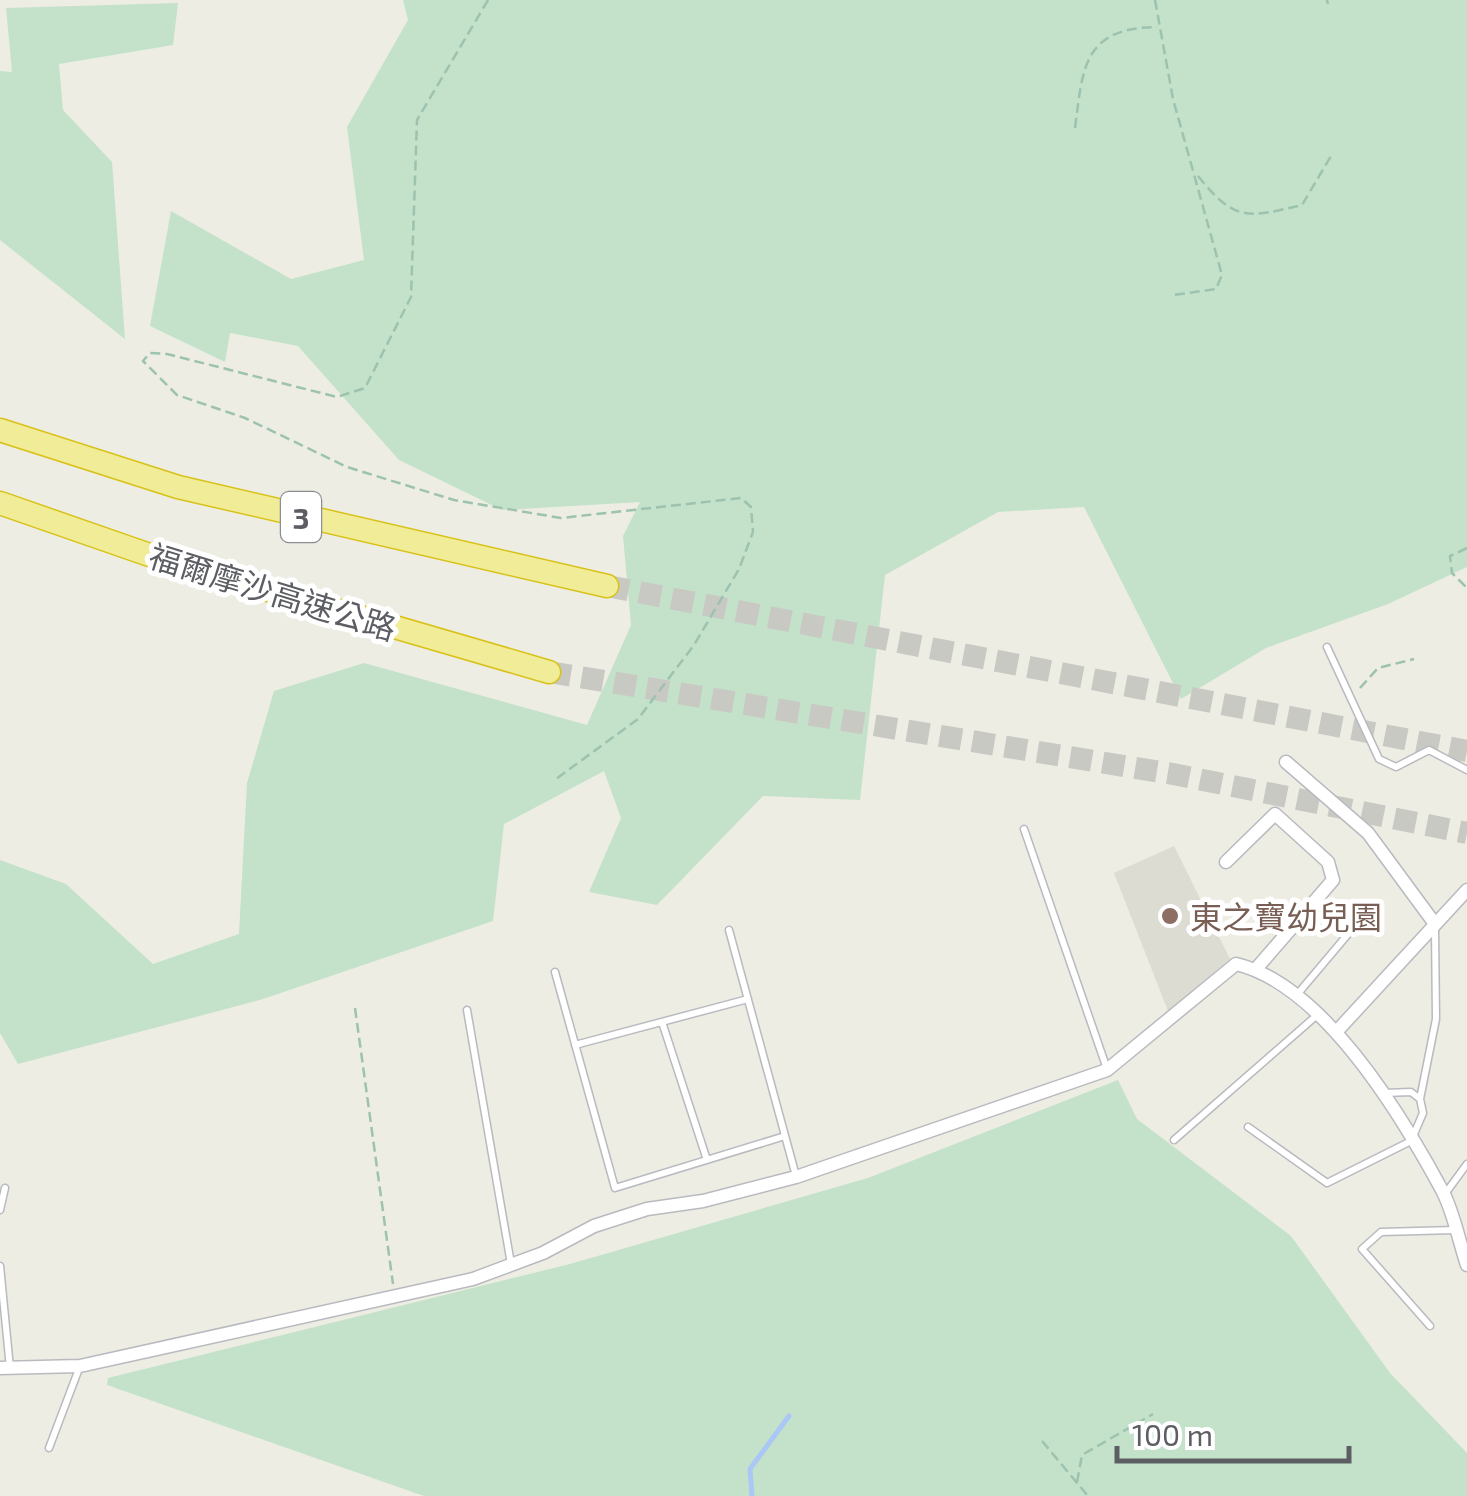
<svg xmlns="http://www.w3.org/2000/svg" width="1467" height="1496" font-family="'Exo 2','Noto Sans TC',sans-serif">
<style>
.education{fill:#dddcd2}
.green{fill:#c3e2c9}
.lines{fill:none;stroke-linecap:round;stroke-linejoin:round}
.stream{stroke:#abc7f6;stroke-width:5}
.motorway-tunnel{stroke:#c9c9c4;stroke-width:22;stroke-dasharray:22 11;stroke-linecap:butt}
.service-casing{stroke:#b9babf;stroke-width:9}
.minor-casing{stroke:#b9babf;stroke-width:15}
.motorway-casing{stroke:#d8c219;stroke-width:25}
.path{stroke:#9dc2af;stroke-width:2.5;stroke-dasharray:10 5;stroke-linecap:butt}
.service{stroke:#fff;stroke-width:6}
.minor{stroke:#fff;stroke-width:12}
.motorway{stroke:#f1ec97;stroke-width:22}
.education-dot{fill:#8d6e63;stroke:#fff;stroke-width:4}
.labels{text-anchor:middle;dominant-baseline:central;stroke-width:10;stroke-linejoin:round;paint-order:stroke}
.shield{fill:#fff;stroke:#8d8e92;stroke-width:2.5}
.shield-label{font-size:30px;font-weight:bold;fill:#5c5e63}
.street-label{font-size:32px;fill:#5c5e63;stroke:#fff}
.education-label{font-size:32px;fill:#785e54;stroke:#fff;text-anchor:start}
</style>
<rect width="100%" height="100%" fill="#edede4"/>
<path class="education" d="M1174 846 1230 959 1168 1011 1114 873Z"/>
<path class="green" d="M403 0H1467V567L1388 604 1266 648 1181 699 1084 507 998 512 885 575 860 800 763 796 657 905 589 892 621 818 604 771 504 824 493 921 260 1000 18 1064 0 1033V860L66 884 153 964 239 934 247 783 274 691 364 663 587 725 631 625 623 536 640 502 502 510 399 460 298 346 230 333 225 362 150 326 171 211 291 279 364 260 347 127 408 20Z
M178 3 173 45 59 64 63 110 112 162 125 339 0 240V71L12 72 6 8Z
M1118 1080 1137 1119 1291 1236 1390 1373 1467 1453V1496H424L107 1385 108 1378 570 1264 868 1178Z"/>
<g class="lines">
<path class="stream" d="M752 1496 750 1469 789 1416"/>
<path class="motorway-tunnel" d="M607 586 1467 751
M549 672 1173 774 1467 833"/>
<defs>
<path id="service" d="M1327 647 1379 759 1396 767 1429 750 1467 770
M1024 829 1107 1069
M729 930 796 1176
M555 972 615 1188 785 1136
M1295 997 1365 914
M467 1010 511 1264
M662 1022 707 1160
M575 1045 748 999
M1384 1093 1411 1092 1420 1099
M1248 1127 1327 1183 1411 1141 1423 1113 1420 1099 1436 1019 1435 930
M1174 1140 1316 1016
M1445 1194 1467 1164
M0 1210 5 1188
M0 1266 10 1368
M1430 1326 1362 1249 1381 1232 1455 1230
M49 1448 80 1366"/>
<path id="minor" d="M1286 762 1368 833 1435 924
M1226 862 1275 814 1328 862 1333 880 1256 969
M1338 1030 1467 890
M0 1368 80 1366 473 1279 543 1253 594 1226 647 1209 703 1201 796 1177 1107 1070 1236 964C1324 985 1402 1116 1443 1192 1454 1214 1459 1241 1467 1265"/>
<path id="motorway" d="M0 430 178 487 607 586
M0 503 161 559 549 672"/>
</defs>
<use href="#service" class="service-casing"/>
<use href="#minor" class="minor-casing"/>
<use href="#motorway" class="motorway-casing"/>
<path class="path" d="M488 0 417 120 411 297 365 388 337 397 167 354 150 353 143 361 177 395 245 418 347 467 454 500 561 518 741 498 751 507 753 532 739 569 694 645 638 719 556 779
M1155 0 1173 99 1222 275 1216 289 1174 295
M1327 0 1328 4
M1075 128C1083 67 1083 28 1157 27
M1198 176C1235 222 1247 218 1302 205L1331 156
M1467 548 1450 556 1452 573 1467 588
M1360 688 1378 668 1414 659
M355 1008 393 1284
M1042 1441 1088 1496
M1077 1482 1082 1455 1153 1414"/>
<use href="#service" class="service"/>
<use href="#minor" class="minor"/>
<use href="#motorway" class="motorway"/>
</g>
<circle class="education-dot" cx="1170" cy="916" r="10"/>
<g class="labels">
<rect class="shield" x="281" y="492" width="40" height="50" rx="8"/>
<g class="shield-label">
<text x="301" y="517">3</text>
</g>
<g class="street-label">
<text transform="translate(273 591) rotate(17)">福爾摩沙高速公路</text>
</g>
<g class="education-label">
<text x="1190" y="916">東之寶幼兒園</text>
</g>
</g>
<path d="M1117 1446v15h232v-15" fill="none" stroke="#5c5e63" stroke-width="5"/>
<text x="1132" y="1446" font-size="30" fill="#5c5e63" stroke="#ffffff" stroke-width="8" paint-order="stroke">100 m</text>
</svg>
